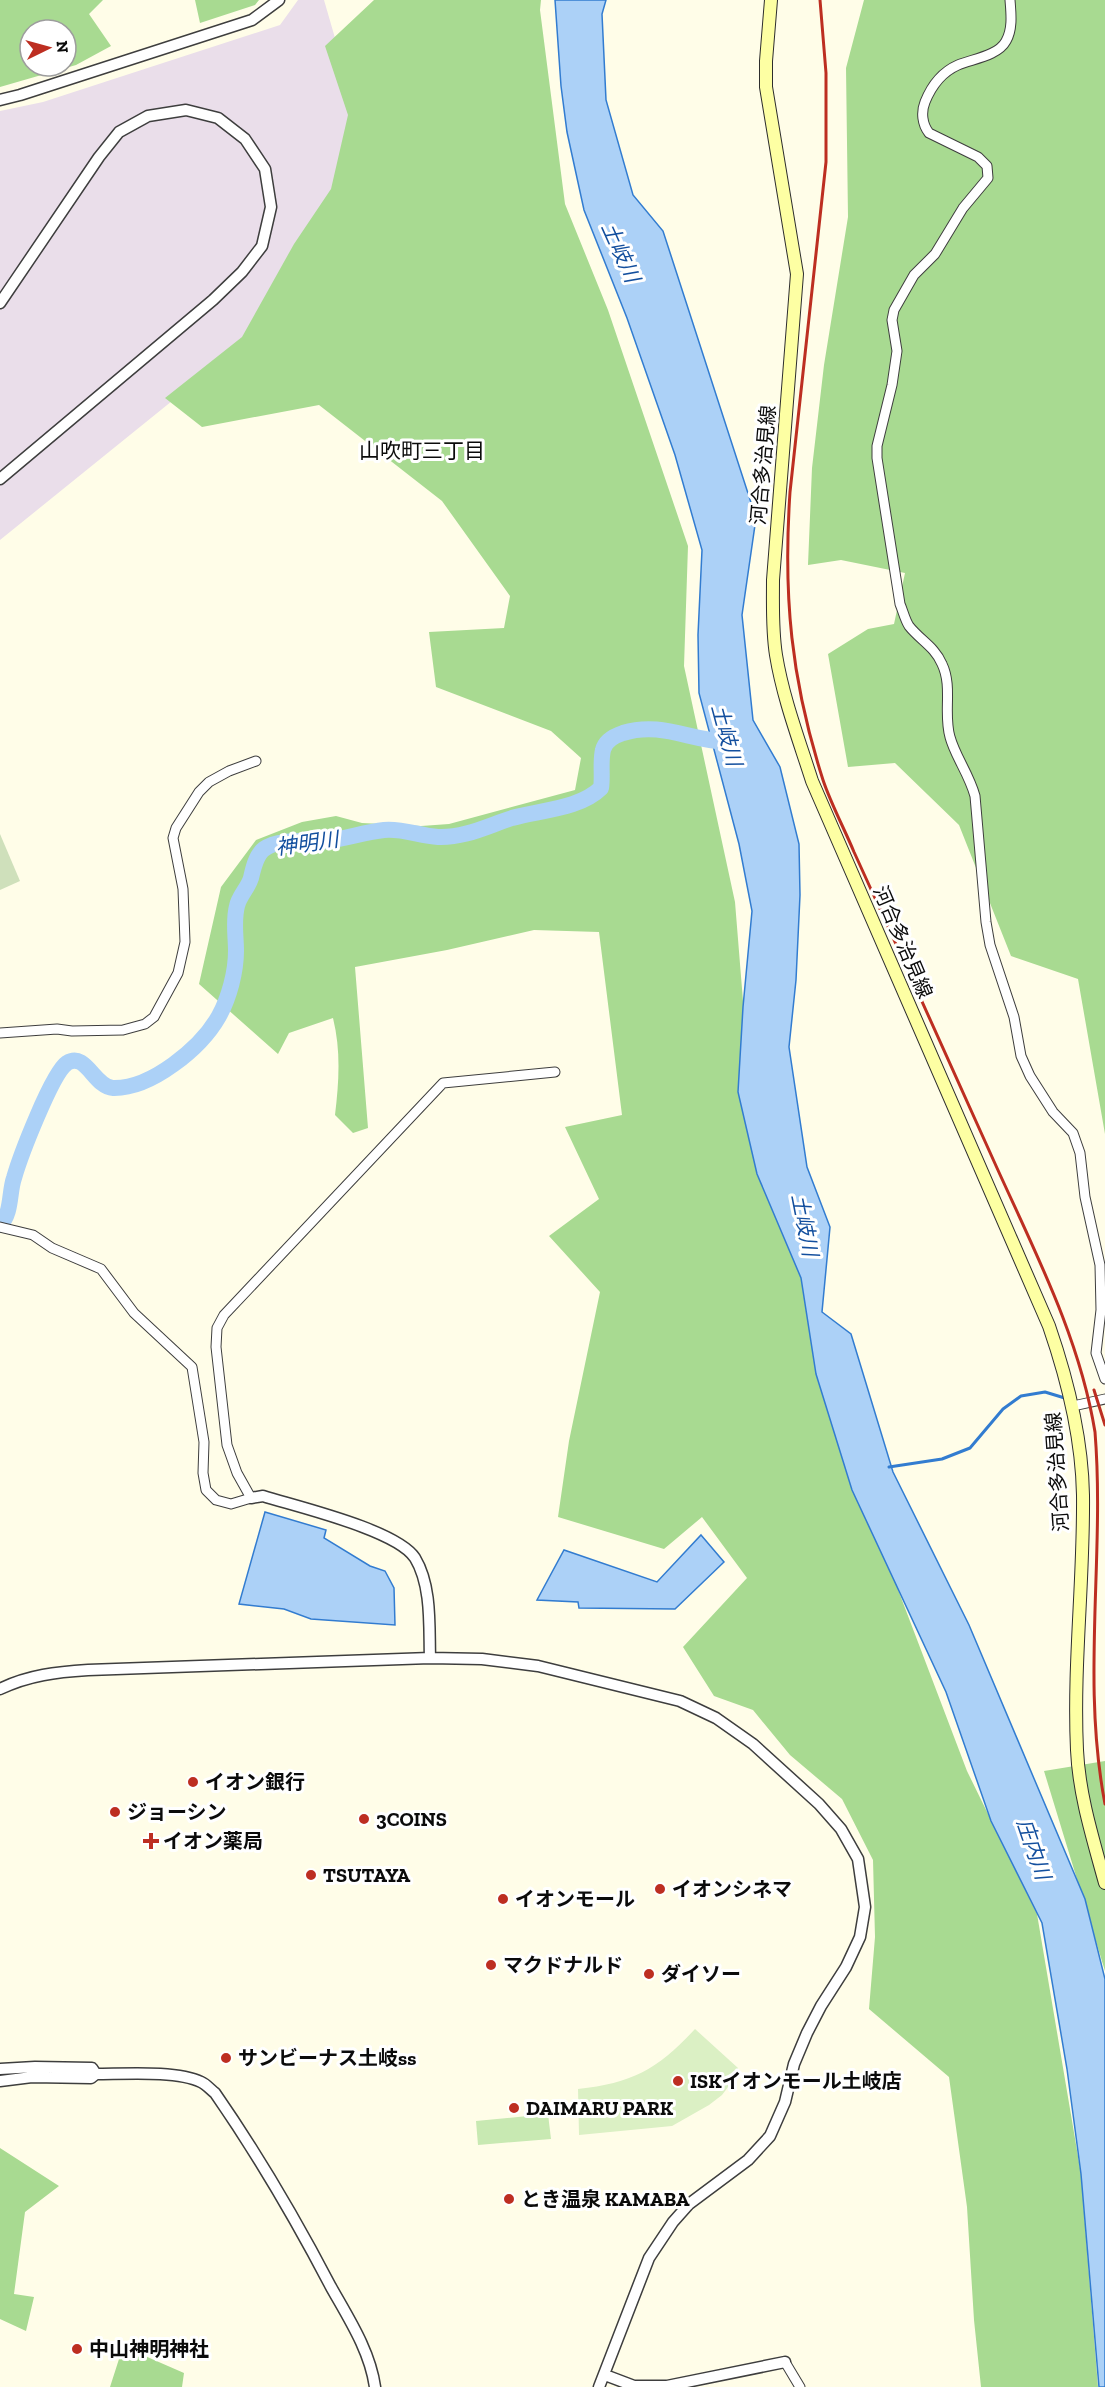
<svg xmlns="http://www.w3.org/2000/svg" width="1105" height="2387" font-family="'Zilla Slab','Noto Sans JP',serif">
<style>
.industrial{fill:#eadeea}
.green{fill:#c8e9b2}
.forest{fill:#a8da91;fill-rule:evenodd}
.cemetery{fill:#cfe0bb}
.pitch{fill:#dbf0c4}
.water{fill:#acd1f7;stroke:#327cd0;stroke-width:1.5}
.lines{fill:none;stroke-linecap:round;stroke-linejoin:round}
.stream{stroke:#327cd0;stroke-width:3}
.river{stroke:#acd1f7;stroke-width:16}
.minor-casing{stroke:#3e3e3e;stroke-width:11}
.tertiary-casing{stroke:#3e3e3e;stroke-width:13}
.secondary-casing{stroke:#2d2d2d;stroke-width:14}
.minor{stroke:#fff;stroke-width:9}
.tertiary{stroke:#fff;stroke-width:10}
.secondary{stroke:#fdffa3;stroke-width:12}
.rail{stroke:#bd2e21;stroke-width:3}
.poi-dot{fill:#bd2e21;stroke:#fff;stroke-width:2}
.labels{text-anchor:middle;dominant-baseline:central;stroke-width:6;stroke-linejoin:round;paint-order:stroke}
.street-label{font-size:20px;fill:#0b0b0b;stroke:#fff}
.poi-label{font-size:20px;font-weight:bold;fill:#0b0b0b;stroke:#fff;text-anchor:start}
.water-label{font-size:21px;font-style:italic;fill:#134f9e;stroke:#fff}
.neighbourhood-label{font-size:21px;fill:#0b0b0b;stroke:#fff}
</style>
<rect width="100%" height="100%" fill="#fffde8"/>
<path class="industrial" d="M298 0H324L355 107 341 190 250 338 0 540V111L43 102 280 25Z"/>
<path class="green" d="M548 2114 551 2139 478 2145 476 2121Z"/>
<path class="forest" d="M0 0H103L89 14 111 46 76 65 0 87ZM30 30H66V66H30Z
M195 0H259L255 5 200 23Z
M374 0H541L540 10 565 204 608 310 688 546 684 666 735 902 757 1174 801 1278 816 1374 967 1771 1037 1914 1081 2174 1098 2387H981L974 2320 967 2207 949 2077 869 2009 875 1937 873 1860 842 1799 790 1755 753 1710 714 1696 683 1647 747 1578 702 1517 664 1549 558 1517 569 1441 600 1292 549 1236 599 1199 565 1127 622 1115 599 932 534 930 447 950 355 967 368 1128 353 1133 335 1115C339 1081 341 1051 333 1018L289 1033 278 1054 199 984 221 887 256 840 302 822 336 816 362 823 421 826 449 824 575 790 581 758 551 731 436 687 429 632 504 628 510 596 442 501 319 405 202 427 165 398 242 337 294 244 331 189 348 115 325 46Z
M864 0H1105V1134L1078 979 1011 956 959 825 895 763 848 767 828 654 868 629 894 624 905 573 841 560 808 565 812 468 824 365 848 217 846 68Z
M1105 1761V1971L1044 1771Z
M0 2148 59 2186 25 2212 14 2294 34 2297 26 2331 0 2319Z
M145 2356 184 2373 182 2387H110L119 2359Z"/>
<path class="cemetery" d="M0 834 20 881 0 890Z"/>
<path class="pitch" d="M695 2029 738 2068 734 2079 722 2095 709 2105 672 2126 579 2135 578 2089C633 2083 658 2069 695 2029Z"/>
<path class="water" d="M555 0H606L602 14 606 100 633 195 663 231 756 518 742 615 753 720 780 767 799 844 800 895 796 980 789 1047 807 1167 830 1227 822 1312 851 1334 893 1472 969 1625 1085 1899 1105 1979V2387H1099L1081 2174 1067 2069 1042 1923 991 1821 946 1692 852 1490 816 1374 801 1278 757 1174 738 1092 743 1007 752 911 739 844 699 693 698 635 702 550 675 455 627 318 584 210 567 132 561 86Z
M265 1512 326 1530 324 1538 370 1566 385 1571 394 1588 395 1625 311 1619 284 1609 239 1604Z
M701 1535 724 1562 675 1609 579 1608 578 1602 537 1600 564 1550 657 1582Z"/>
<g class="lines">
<path class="stream" d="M889 1467 942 1459 970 1448 1003 1409 1021 1396 1045 1392 1068 1399"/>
<path class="river" d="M0 1225C12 1214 9 1192 14 1178 20 1157 52 1073 67 1063 86 1051 94 1087 113 1088 151 1089 201 1048 219 1016 229 998 236 972 236 951 236 936 233 921 237 906 239 896 248 888 251 878 253 869 256 855 264 849 279 838 308 842 326 841 345 839 365 832 384 830 402 828 420 836 438 837 465 838 487 826 512 818 540 810 580 809 601 788 603 776 600 762 603 750 605 741 614 736 623 733 662 721 690 741 728 742"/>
<defs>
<path id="minor" d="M1010 0C1011 13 1013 29 1006 41 998 56 972 59 958 65 942 72 931 87 925 102 921 112 922 124 929 133L978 157 987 166 988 178 963 208 935 254 914 275 894 310 892 320 897 351 892 385 877 446V458L900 604C903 611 905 620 909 626 920 640 935 647 942 664 953 687 943 713 950 737 955 756 969 774 975 796L986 922 990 945 1014 1017 1021 1056 1030 1076 1053 1112 1073 1133 1080 1153 1085 1197 1100 1265 1101 1310 1096 1353 1105 1379
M0 1033 57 1029 72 1031 123 1030 145 1024 154 1017 178 973 185 942 183 889 173 838 176 828 199 792 209 782 229 771 256 761
M0 1227 33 1235 52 1248 101 1269 134 1313 192 1367 204 1442 203 1473 206 1490 216 1500 231 1504 251 1498 237 1473 227 1445 216 1347 217 1328 224 1315 443 1083 555 1072
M1073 1406 1105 1399
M785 2362 800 2387"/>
<path id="tertiary" d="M0 100 20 95 252 20 279 0
M0 303 99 157 119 132 148 116 186 110 218 118 245 139 265 169 271 207 262 246 242 272 213 300 0 479
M251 1498 263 1496C298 1507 397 1530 415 1558 432 1586 429 1627 430 1658L482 1659 538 1666 680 1701 716 1718 753 1744 819 1804 841 1829 858 1859 865 1907 860 1937 846 1967 821 2006 807 2033 794 2064 785 2102 770 2136 748 2160 689 2204 673 2222 649 2258 599 2387
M0 1689C29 1675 57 1672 88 1670L430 1658
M0 2069 35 2067 92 2068 96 2074
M0 2081 32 2077 91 2078 96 2074C123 2074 177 2070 201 2082 206 2084 211 2090 215 2093 258 2155 296 2220 331 2287 349 2319 370 2351 375 2387
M605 2375 634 2386H667L785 2362"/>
<path id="secondary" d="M771 0 766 61V87L797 274 773 580C773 605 772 630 776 655 783 698 799 740 812 781L1049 1326C1068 1381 1082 1437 1083 1495 1084 1580 1073 1665 1077 1750 1079 1795 1093 1839 1105 1883"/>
</defs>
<use href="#minor" class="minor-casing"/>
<use href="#tertiary" class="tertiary-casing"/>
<use href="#secondary" class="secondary-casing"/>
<use href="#minor" class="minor"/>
<use href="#tertiary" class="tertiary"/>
<use href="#secondary" class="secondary"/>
<path class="rail" d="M820 0 826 73V162L790 492C783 596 791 680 823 780 831 804 844 828 854 852 902 957 950 1063 997 1168 1036 1254 1080 1339 1095 1432 1105 1556 1081 1680 1105 1804
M1094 1390 1105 1425"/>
</g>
<g class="poi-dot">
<circle cx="193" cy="1782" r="6"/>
<circle cx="115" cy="1812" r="6"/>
<circle cx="364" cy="1819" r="6"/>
<path d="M148 1832h6v6h6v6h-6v6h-6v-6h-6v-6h6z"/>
<circle cx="311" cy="1875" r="6"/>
<circle cx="660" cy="1889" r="6"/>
<circle cx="503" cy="1899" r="6"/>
<circle cx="491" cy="1965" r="6"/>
<circle cx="649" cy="1974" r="6"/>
<circle cx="226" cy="2058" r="6"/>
<circle cx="678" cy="2081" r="6"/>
<circle cx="514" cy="2108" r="6"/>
<circle cx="509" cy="2199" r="6"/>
<circle cx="77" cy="2349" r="6"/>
</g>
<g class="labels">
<g class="street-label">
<text transform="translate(763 465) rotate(-85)">河合多治見線</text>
<text transform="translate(903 942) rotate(67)">河合多治見線</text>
<text transform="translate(1057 1472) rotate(-94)">河合多治見線</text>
</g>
<g class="poi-label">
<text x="205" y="1782">イオン銀行</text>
<text x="127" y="1812">ジョーシン</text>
<text x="376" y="1819">3COINS</text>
<text x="163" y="1841">イオン薬局</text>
<text x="323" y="1875">TSUTAYA</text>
<text x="672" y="1889">イオンシネマ</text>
<text x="515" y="1899">イオンモール</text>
<text x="503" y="1965">マクドナルド</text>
<text x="661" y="1974">ダイソー</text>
<text x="238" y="2058">サンビーナス土岐ss</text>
<text x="690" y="2081">ISKイオンモール土岐店</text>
<text x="526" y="2108">DAIMARU PARK</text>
<text x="521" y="2199">とき温泉 KAMABA</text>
<text x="89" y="2349">中山神明神社</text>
</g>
<g class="water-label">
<text transform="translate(621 252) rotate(66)">土岐川</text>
<text transform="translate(727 735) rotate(75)">土岐川</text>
<text transform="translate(307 843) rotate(-8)">神明川</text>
<text transform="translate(805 1225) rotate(79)">土岐川</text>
<text transform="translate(1034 1849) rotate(71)">庄内川</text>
</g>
<g class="neighbourhood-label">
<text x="422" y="450">山吹町三丁目</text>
</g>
</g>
<g transform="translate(48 48) rotate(85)"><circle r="28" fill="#ffffff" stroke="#9d9d9d" stroke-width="1.5"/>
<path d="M0-4.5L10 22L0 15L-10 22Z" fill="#bd2e21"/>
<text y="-9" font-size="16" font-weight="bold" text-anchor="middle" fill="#0b0b0b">N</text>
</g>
</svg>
